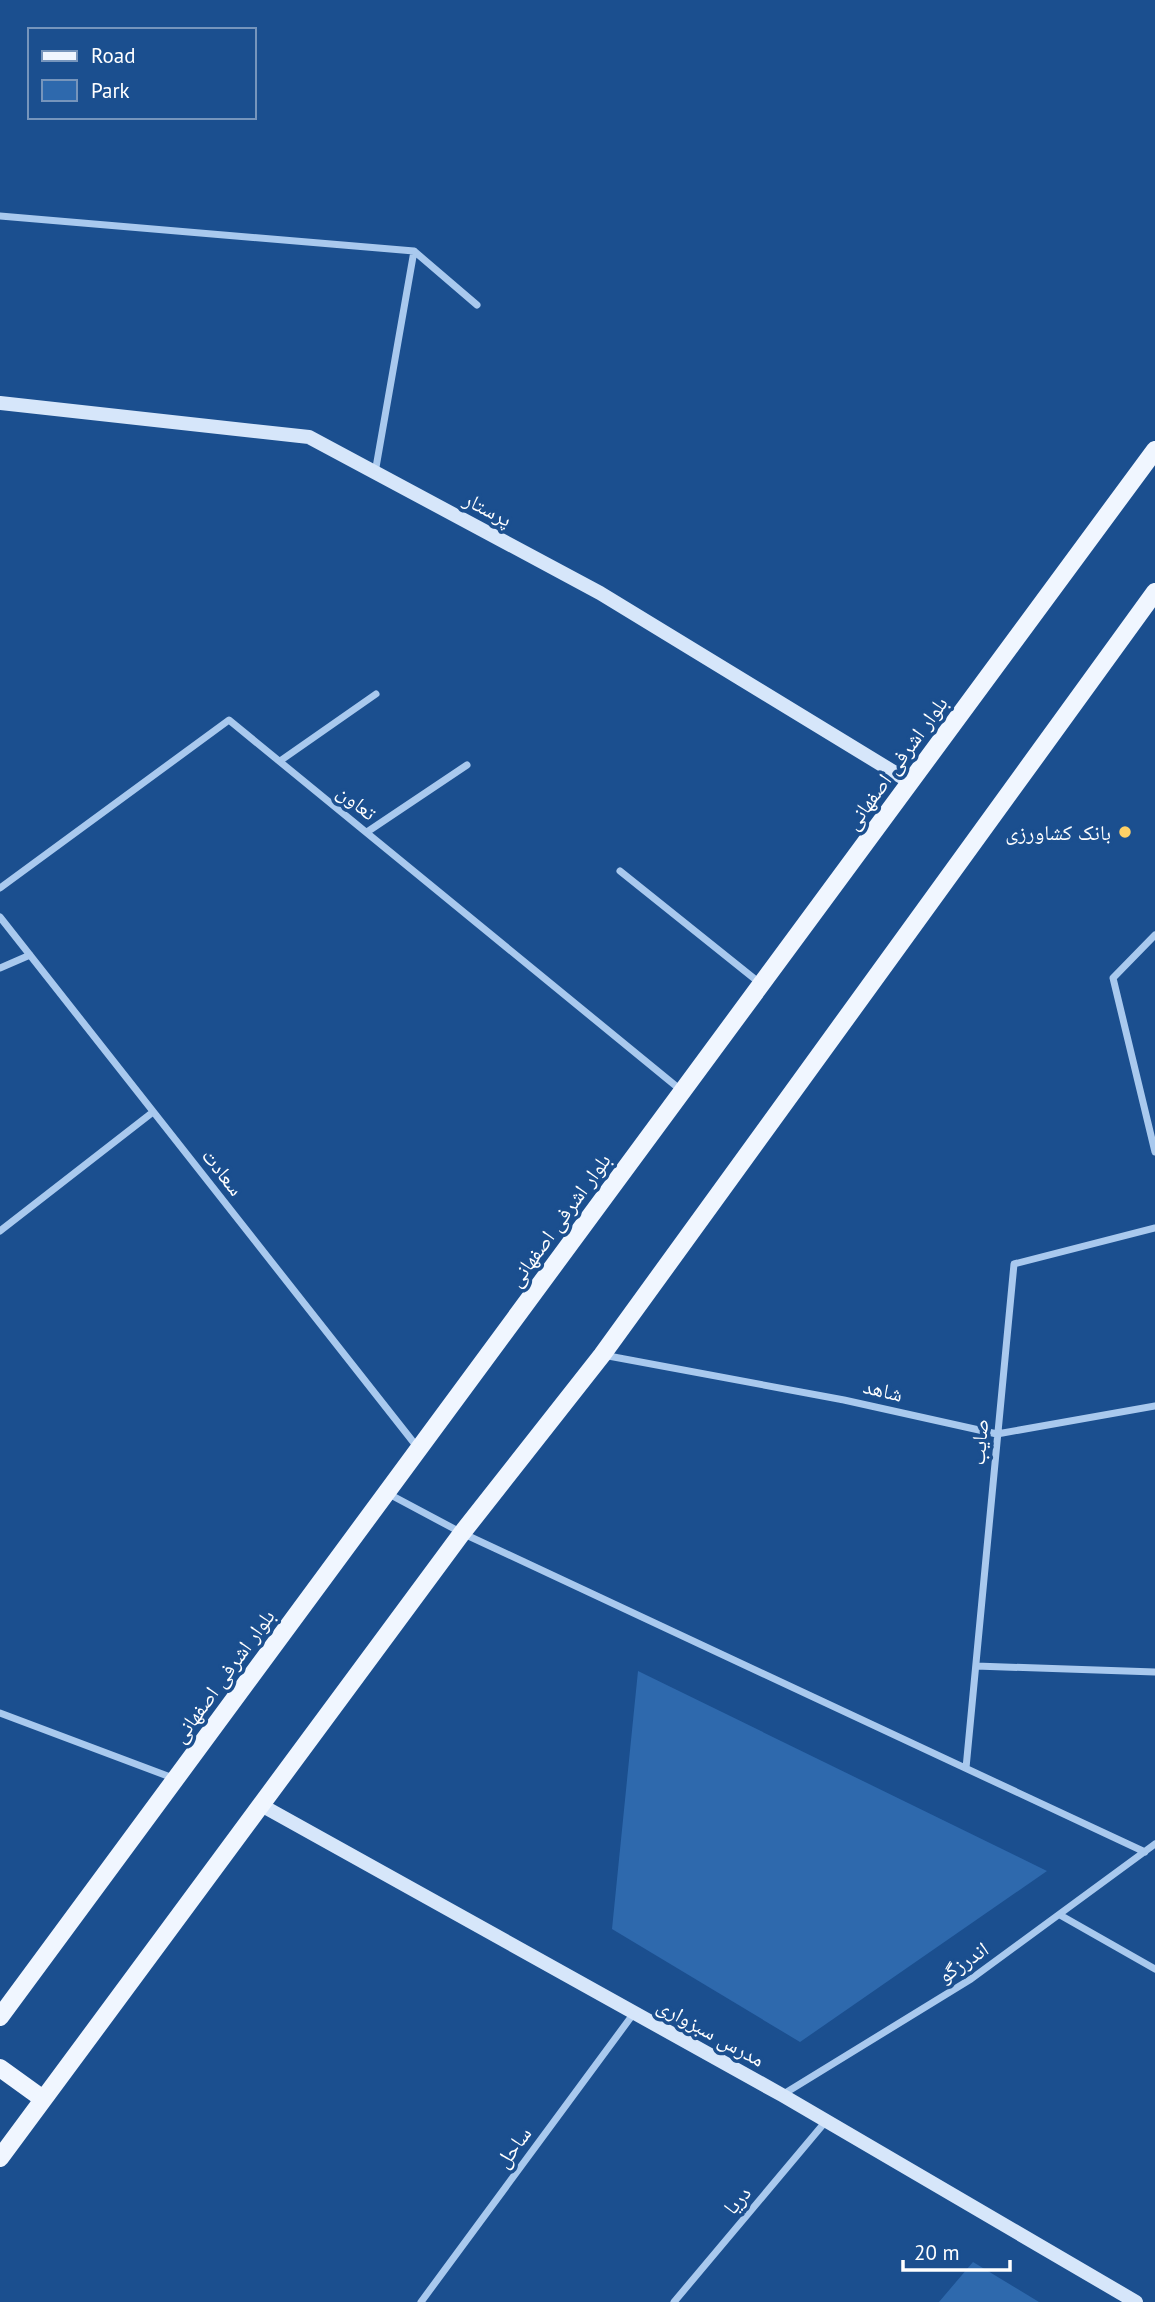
<svg xmlns="http://www.w3.org/2000/svg" width="1155" height="2302" font-family="'PT Sans','Noto Naskh Arabic',sans-serif">
<style>
.green{fill:#2e69ad}
.lines{fill:none;stroke-linecap:round;stroke-linejoin:round}
.street{stroke:#a9c9ee;stroke-width:7}
.secondary{stroke:#d6e6fa;stroke-width:14}
.primary{stroke:#f0f6ff;stroke-width:18}
.poi-dot{fill:#ffd166;stroke:#1b4f8f;stroke-width:2.5}
.labels{text-anchor:middle;dominant-baseline:central;stroke-width:7;stroke-linejoin:round;paint-order:stroke}
.street-label{font-size:21px;fill:#fff;stroke:#1b4f8f}
.poi-label{font-size:21px;fill:#fff;stroke:#1b4f8f;text-anchor:end}
</style>
<rect width="100%" height="100%" fill="#1b4f8f"/>
<path class="green" d="M638 1671 1047 1871 800 2042 612 1929Z
M973 2262 1039 2302H939Z"/>
<g class="lines">
<path class="street" d="M0 216 414 251 477 305
M375 473 414 251
M280 761 376 694
M367 832 467 765
M620 871 761 984
M0 888 229 720 682 1091
M0 917 418 1448
M1155 935 1113 978 1155 1152
M0 968 30 955
M0 1231 153 1112
M603 1355 844 1400 997 1434 1155 1406
M387 1493 462 1533 1145 1852
M976 1666 1155 1672
M0 1713 173 1778
M966 1768 1014 1264 1155 1228
M1060 1915 1155 1969
M782 2095 971 1979 1155 1844
M421 2302 634 2013
M674 2302 826 2121"/>
<path class="secondary" d="M0 403 309 437 600 593 910 782
M261 1805 782 2095 1136 2302"/>
<path class="primary" d="M0 2017 1155 450
M0 2068 43 2099
M0 2158 462 1533 602 1355 1155 592"/>
</g>
<circle class="poi-dot" cx="1125" cy="832" r="7"/>
<g class="labels">
<g class="street-label">
<text transform="translate(488 509) rotate(28)">پرستار</text>
<text transform="translate(896 763) rotate(-54)">بلوار اشرفی اصفهانی</text>
<text transform="translate(357 802) rotate(39)">تعاون</text>
<text transform="translate(223 1172) rotate(52)">سعادت</text>
<text transform="translate(559 1220) rotate(-54)">بلوار اشرفی اصفهانی</text>
<text transform="translate(883 1390) rotate(13)">شاهد</text>
<text transform="translate(979 1442) rotate(-85)">صایب</text>
<text transform="translate(223 1676) rotate(-54)">بلوار اشرفی اصفهانی</text>
<text transform="translate(963 1962) rotate(-34)">اندرزگو</text>
<text transform="translate(711 2032) rotate(29)">مدرس سبزواری</text>
<text transform="translate(513 2147) rotate(-54)">ساحل</text>
<text transform="translate(737 2200) rotate(-50)">دریا</text>
</g>
<g class="poi-label">
<text x="1111" y="832">بانک کشاورزی</text>
</g>
</g>
<rect x="28" y="28" width="228" height="91" fill="#1b4f8f" stroke="#7695bc" stroke-width="2"/>
<rect x="42" y="51" width="35" height="10" fill="#f0f6ff" stroke="#7695bc" stroke-width="2"/>
<text x="91" y="63" font-size="21" fill="#ffffff">Road</text>
<rect x="42" y="80" width="35" height="21" fill="#2e69ad" stroke="#7695bc" stroke-width="2"/>
<text x="91" y="98" font-size="21" fill="#ffffff">Park</text>
<path d="M903 2260v10h107v-10" fill="none" stroke="#ffffff" stroke-width="3.5"/>
<text x="914" y="2260" font-size="21" fill="#ffffff" stroke="#1b4f8f" stroke-width="5" paint-order="stroke">20 m</text>
</svg>
